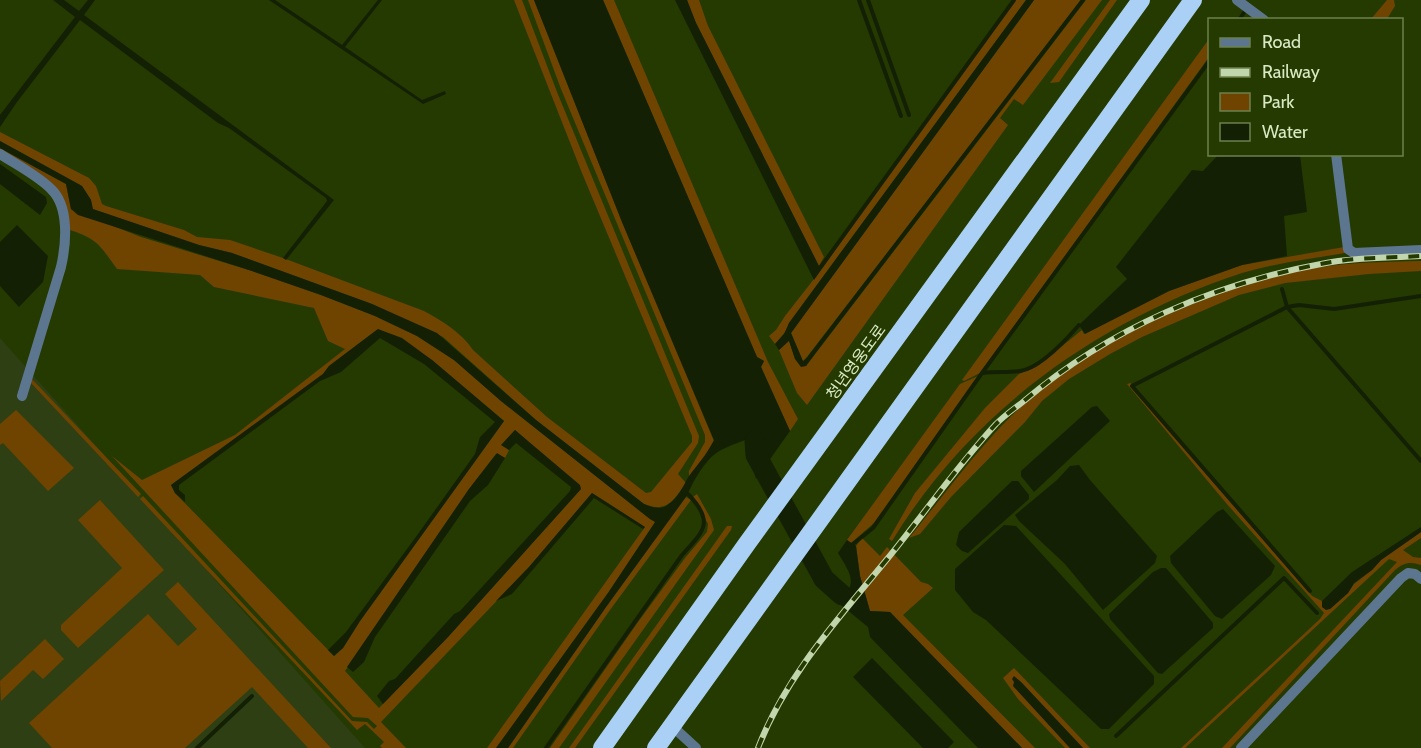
<svg xmlns="http://www.w3.org/2000/svg" width="1421" height="748" font-family="Cabin,'Noto Sans KR',sans-serif">
<style>
.built{fill:#2d3f13}
.green{fill:#6f4401;fill-rule:evenodd}
.water{fill:#142004}
.lines{fill:none;stroke-linecap:round;stroke-linejoin:round}
.stream{stroke:#142004;stroke-width:4}
.river{stroke:#142004;stroke-width:21}
.minor{stroke:#5d768f;stroke-width:10}
.motorway{stroke:#abd0f5;stroke-width:18}
.rail-casing{stroke:#c2d6ad;stroke-width:6}
.rail{stroke:#253a00;stroke-width:4;stroke-dasharray:11;stroke-linecap:butt}
.labels{text-anchor:middle;dominant-baseline:central;stroke-width:5;stroke-linejoin:round;paint-order:stroke}
.street-label{font-size:16px;fill:#d7eac4;stroke:#253a00}
</style>
<rect width="100%" height="100%" fill="#253a00"/>
<path class="built" d="M0 338 365 748H0Z"/>
<path class="green" d="M514 0H522L557 92 699 436 698 443 678 474 686 483C673 501 667 513 644 504L536 420 443 337 372 304 232 253 199 245 92 209 91 200 82 186 0 141V132L89 178 96 186 102 204 106 206 184 230 197 237 230 240 283 258 424 311C442 321 461 332 473 350L547 417 646 493 651 492 692 442V436L582 173Z
M528 0H534L622 222 714 441 708 453 689 477V471L705 442V435L561 89Z
M603 0H614L768 362 798 419 790 431 761 367 764 361 757 357Z
M687 0H699L708 26 824 257 819 266 696 23Z
M1016 0H1026L789 323 787 330 775 344 769 336 776 330 785 316 821 270 918 133Z
M1034 0H1082L803 362 791 333Z
M1086 0H1102L1023 105 1014 99 1000 118 1008 125 807 405 797 393 779 350 789 340 795 359 806 366Z
M1110 0H1117L1059 82 1050 83Z
M1387 0H1394L1395 6 1387 19H1371Z
M1209 39V57L980 373 964 381 962 380Z
M0 148 66 184 71 209 141 237 252 271 321 295 375 316 417 336 454 360 501 401 650 519 656 522 608 593 496 748H487L645 527 592 493 529 567 381 722 406 748H382L380 746 384 742 365 724 357 730 140 499 143 496 352 721 367 722 374 729 377 726 368 718 353 717 112 456 142 480 235 435 345 349 328 341 314 308 214 287 200 275 117 269C99 244 98 239 67 229L61 197 0 151ZM378 329 432 360 504 421 360 621 343 648 334 656 175 493 171 485 323 374 329 366ZM515 430 581 489 448 637 379 708 345 671 469 489 496 454 505 458 509 450 502 445Z
M1344 247 1345 253C1311 259 1275 263 1242 273 1099 320 971 411 892 541L889 539 915 493 985 408 1019 374 1036 367 1082 330 1084 334 1169 291 1242 265Z
M1421 261V271L1369 274 1285 283 1239 295 1142 337 1110 354 1069 379 1042 401 1025 422 951 497 920 534 909 538C949 489 986 436 1034 395 1104 336 1218 286 1308 269 1345 262 1383 262 1421 261Z
M978 376 874 523 851 543 847 540 960 384Z
M31 378 141 494 138 497 30 382Z
M1131 383V387L1312 596 1322 601V607L1330 609 1348 593 1354 584 1372 570 1381 560 1421 532V538L1403 550 1413 557 1421 558V565C1410 561 1403 563 1395 570L1230 748H1222L1397 562 1389 559 1185 748H1181L1320 619 1324 613 1226 503 1127 384Z
M16 410 74 468 48 491 3 443 0 445V424Z
M697 494 711 519 714 530 559 748H550L638 622 685 558 707 532 708 524 693 497Z
M686 497 691 500 610 610 513 748H508L606 607Z
M100 500 164 570 78 648 61 630V625L122 568 78 520Z
M727 526H732L731 530 575 748H569Z
M862 538 880 556 887 547 921 582 928 584 933 588 903 615 1035 748H1022L890 612 870 611 860 576 856 546Z
M178 582 331 748H308L252 687 185 748H52L29 723 148 614 178 646 197 629 165 594Z
M45 639 64 659 43 679 33 670 1 701 0 681Z
M1014 668 1090 748H1083L1021 682 1014 677V686L1070 748H1065L1018 699 1003 678Z"/>
<path class="water" d="M53 0H64L79 11 88 0H95L84 15 334 200 286 260 283 258 327 201 326 198 229 128 218 123 80 20 17 102 0 127V115L75 17Z
M269 0H275L342 45 378 0H382L345 47 422 100 445 91 446 94 423 104Z
M534 0H603L757 357 764 361 761 367 790 431 756 479 745 440C735 444 723 448 715 454 705 461 692 483 688 494L606 607 508 748H496L608 593 655 522 650 519 501 401 454 360 417 336 375 316 321 295 252 271 78 215 71 209 66 184 0 148V141L82 186 91 200 93 209 199 245 232 253 372 304 437 333 536 420 644 504C652 507 658 510 666 506 678 499 683 486 689 476 698 464 707 454 714 440L622 222Z
M675 0H687L696 23 820 268 821 270 814 280Z
M1026 0H1034L791 333 803 361 811 354 814 355 806 366 801 367 795 359 789 341 779 350 775 344 784 334 789 323Z
M1218 155H1300L1307 212 1284 216 1287 256 1242 265 1169 291 1085 334 1079 325 1127 279 1116 267 1192 170 1203 171Z
M0 164 46 197 47 203 40 215 0 184Z
M17 225 48 256 43 282 19 307 0 286V242Z
M378 329 402 338 432 360 504 421 360 621 343 648 334 656 328 650 346 632 418 534 475 454 480 437 495 422 424 364 380 338 341 372 320 381 179 485V490L185 495V502L175 493 171 485 323 374 329 366Z
M1097 406 1110 421 1034 492 1021 476V471L1092 407Z
M515 430 580 485 581 489 448 637 383 704 377 696 389 681 395 679 454 614 460 611 570 491 571 487 516 443 509 450 501 445Z
M497 453 505 458 488 485 470 501 375 637 364 662 353 672 347 667 469 489Z
M1079 465 1090 480 1157 556 1155 563 1103 610 1065 564 1019 521 1015 515 1057 480 1070 466Z
M1012 481H1018L1029 495V499L968 553 962 551 956 545 959 532Z
M592 493 645 527 643 529 594 498 512 594 496 601 529 567Z
M1223 509 1275 566 1271 575 1222 619 1215 616 1171 563 1170 556 1217 512Z
M1004 525 1016 526 1154 676V684L1109 729H1101L986 620 973 612 955 590V569Z
M1421 527V532L1381 560 1372 570 1354 583 1348 593 1330 609 1326 610 1322 607V601L1352 572Z
M847 540 856 546 860 576 870 611 890 612 1022 748H978L870 637 868 627 835 600 818 581 827 568 844 594C859 582 846 567 838 553Z
M1161 568H1166L1213 623V628L1162 674 1158 673 1110 619 1109 614 1153 572Z
M872 658 954 742 948 748H923L853 677Z
M1014 676 1021 682 1083 748H1070L1013 686 1014 682 1012 679Z"/>
<g class="lines">
<path class="stream" d="M859 0 901 116
M868 0 909 115
M1239 20 1245 11
M820 268 1014 0
M1282 289 1287 307 1421 461
M810 357 1083 0
M983 373C995 371 1008 373 1020 371 1040 368 1066 340 1079 325
M853 544 873 528 982 373 1210 60
M1310 591 1132 386 1287 307 1299 305 1334 309 1421 296
M1116 736 1284 578 1317 613
M197 748 252 696
M546 748 682 555C704 531 715 522 688 494"/>
<path class="river" d="M755 441 756 455 824 579 842 595"/>
<path class="minor" d="M1237 0 1264 20
M0 154C17 165 37 175 51 189 70 207 66 245 61 267L22 396
M1336 154 1348 249 1354 253 1421 250
M672 726 696 748
M1241 748 1401 578 1408 573 1415 574 1421 579"/>
<path class="motorway" d="M602 748 746 545 1141 0
M656 748 1193 0"/>
<defs>
<path id="rail" d="M758 748C786 675 839 618 888 558 924 514 957 466 996 424 1005 415 1015 408 1024 401 1110 328 1216 283 1326 263 1357 257 1390 258 1421 256"/>
</defs>
<use href="#rail" class="rail-casing"/>
<use href="#rail" class="rail"/>
</g>
<g class="labels">
<g class="street-label">
<text transform="translate(856 362) rotate(-54)">청년영웅도로</text>
</g>
</g>
<rect x="1208" y="18" width="195" height="138" fill="#253a00" stroke="#6c804e" stroke-width="1.5"/>
<rect x="1220" y="38" width="30" height="9" fill="#5d768f" stroke="#6c804e" stroke-width="1.5"/>
<text x="1262" y="48" font-size="18" fill="#d7eac4">Road</text>
<rect x="1220" y="68" width="30" height="9" fill="#c2d6ad" stroke="#6c804e" stroke-width="1.5"/>
<text x="1262" y="78" font-size="18" fill="#d7eac4">Railway</text>
<rect x="1220" y="93" width="30" height="18" fill="#6f4401" stroke="#6c804e" stroke-width="1.5"/>
<text x="1262" y="108" font-size="18" fill="#d7eac4">Park</text>
<rect x="1220" y="123" width="30" height="18" fill="#142004" stroke="#6c804e" stroke-width="1.5"/>
<text x="1262" y="138" font-size="18" fill="#d7eac4">Water</text>
</svg>
